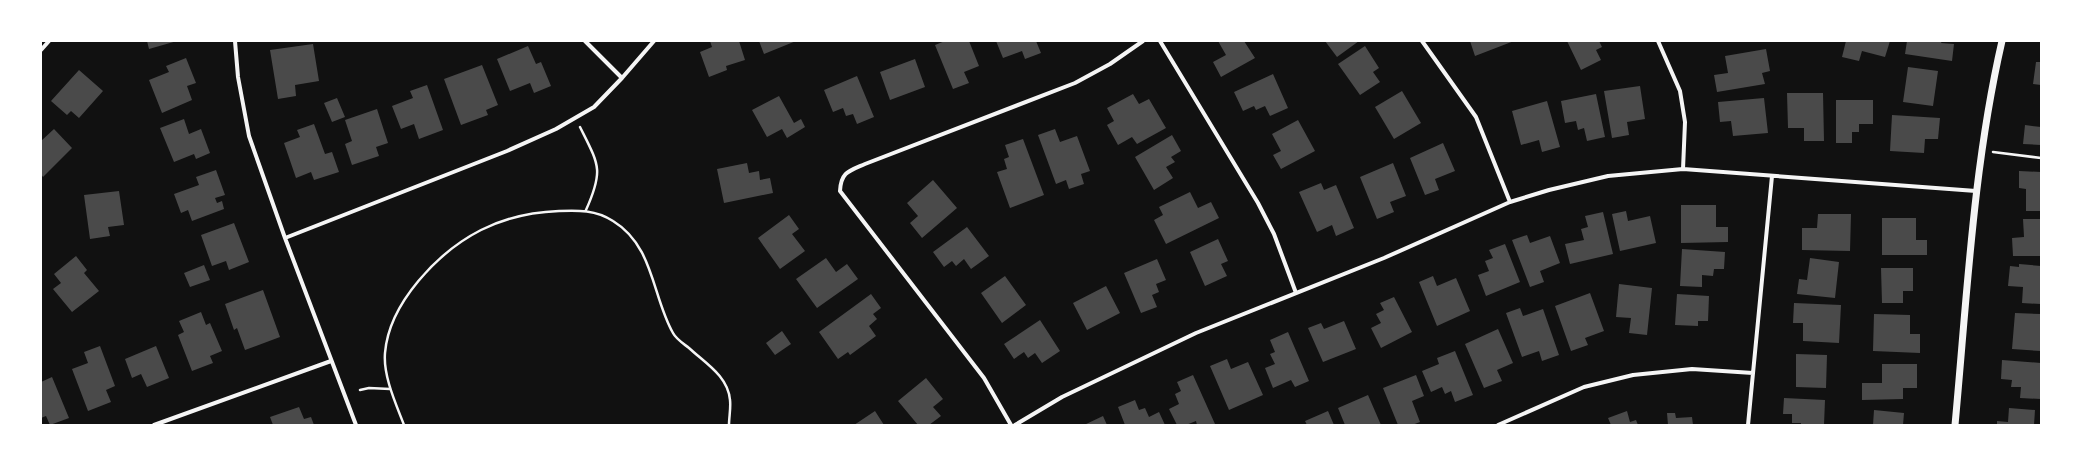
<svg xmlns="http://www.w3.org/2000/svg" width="2082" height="466" font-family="Ubuntu,sans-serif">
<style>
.building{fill:#4a4a4a}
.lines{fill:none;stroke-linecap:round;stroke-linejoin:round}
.path{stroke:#f5f5f5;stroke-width:2.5}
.minor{stroke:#f5f5f5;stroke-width:4}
.tertiary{stroke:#f5f5f5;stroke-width:7}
</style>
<rect width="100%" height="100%" fill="#111"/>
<path class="building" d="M147 41H177L149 49Z
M710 41H739L745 60 726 66 727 70 709 77 700 52 712 47Z
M759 41H796L764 54Z
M945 41H969L979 66 964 72 969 83 953 89 935 45Z
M996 41H1036L1041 53 1025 59 1022 51 1003 58Z
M1218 41H1244L1255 58 1221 77 1213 62 1226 55Z
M1325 41H1359L1337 57Z
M1470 41H1514L1475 56Z
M1567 41H1599L1602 47 1596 50 1601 60 1581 70Z
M1846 41H1890L1885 57 1862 51 1859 61 1842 57Z
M1907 41H1942L1941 43 1954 44 1952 61 1905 54Z
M313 44 319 81 295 85 296 96 278 99 270 50Z
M528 46 536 64 541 62 551 86 534 93 530 83 510 91 497 59Z
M1365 46 1379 68 1373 72 1380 82 1360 95 1338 64Z
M1766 49 1770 71 1762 73 1765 84 1717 92 1714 75 1728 73 1725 56Z
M186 58 196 83 187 86 192 100 162 113 149 80 169 72 166 66Z
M915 59 925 87 890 100 880 72Z
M2036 62H2041V85L2033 84Z
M482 65 498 105 486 110 488 115 461 125 444 79Z
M1908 67 1938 71 1933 106 1903 102Z
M79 70 103 91 79 118 71 111 67 115 51 101Z
M1273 74 1288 108 1270 116 1265 106 1256 110 1254 106 1243 111 1234 92Z
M857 76 874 117 857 124 853 114 846 116 843 108 833 112 824 90Z
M427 85 443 130 419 139 414 124 401 129 392 106 413 98 410 91Z
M1640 86 1645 119 1627 122 1629 135 1612 138 1604 91Z
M1402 91 1421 123 1394 139 1375 107Z
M1787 93H1823L1824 141H1804V128H1788Z
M1133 94 1139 104 1149 99 1166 128 1137 144 1132 137 1118 145 1107 125 1114 121 1107 108Z
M1596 94 1605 137 1587 141 1584 128 1578 130 1576 121 1565 123 1561 101Z
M779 96 794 123 801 119 805 127 787 138 782 129 767 137 752 110Z
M337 98 345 117 332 122 324 103Z
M1764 98 1768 133 1733 136 1731 121 1720 122 1718 102Z
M1836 100H1873V124H1859V132H1852V143H1836Z
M1547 101 1560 147 1542 152 1539 140 1521 145 1512 111Z
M377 109 388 143 376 147 379 156 352 165 345 144 352 141 345 120Z
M1892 115 1940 118 1938 139H1925L1924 153 1890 151Z
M184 119 189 134 201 129 210 153 196 159 194 154 174 162 160 128Z
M1298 120 1315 151 1281 169 1273 155 1281 151 1272 134Z
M314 124 325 154 332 152 339 172 314 180 311 172 296 178 284 143 300 137 297 130Z
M2025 125 2041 127V145L2023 144Z
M54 129 72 148 43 177 41 174V141Z
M1055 129 1060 142 1077 136 1090 171 1081 174 1084 184 1069 189 1066 180 1056 184 1038 135Z
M1172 135 1181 151 1171 157 1175 162 1166 167 1173 178 1154 190 1135 157Z
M1023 139 1044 195 1010 208 997 172 1007 169 1004 159 1009 157 1005 145Z
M1443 143 1455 171 1435 179 1439 190 1425 195 1410 158Z
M747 163 749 173 759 171 760 180 770 178 773 193 724 203 717 169Z
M1393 163 1406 196 1390 202 1394 212 1377 219 1360 177Z
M216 170 225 195 215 198 217 203 222 201 224 209 192 221 188 210 181 213 174 194 199 185 196 177Z
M2019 171 2041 172V211H2026V189L2019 188Z
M933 180 957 208 922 238 910 223 918 216 907 203Z
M1321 183 1324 190 1336 185 1354 228 1336 236 1332 225 1317 232 1299 192Z
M119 191 124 225 108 227 110 236 90 239 84 195Z
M1190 192 1198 208 1211 202 1219 218 1166 244 1154 220 1163 215 1159 207Z
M1681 205H1716V227H1728V242L1681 243Z
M1626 211 1628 221 1650 216 1656 243 1620 251 1612 214Z
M1603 212 1613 254 1570 264 1565 244 1584 240 1581 229 1588 227 1585 216Z
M1818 214H1851L1850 251 1802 250V228H1817Z
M789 215 799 229 792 234 805 251 780 269 758 238Z
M1882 218H1916V240H1927V255H1882Z
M2023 219H2041V256H2013L2012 238 2024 237Z
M234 223 249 262 229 270 226 261 212 266 201 235Z
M967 227 989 256 971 269 964 259 956 266 952 261 944 267 933 252Z
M1527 235 1530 243 1550 236 1560 263 1540 271 1544 282 1530 287 1512 240Z
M1218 239 1228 261 1221 264 1227 276 1205 286 1190 252Z
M1505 244 1520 282 1486 296 1478 275 1489 271 1485 261 1493 258 1489 250Z
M1682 249 1725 252 1724 269H1714L1713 276 1702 275V287L1680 286Z
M76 256 87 270 84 273 99 291 72 312 53 289 61 283 54 274Z
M826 258 836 272 847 264 858 279 817 308 796 279Z
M1810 258 1839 262 1835 298 1797 294 1799 279 1807 280Z
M1157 259 1166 280 1156 284 1159 292 1152 295 1157 307 1141 313 1124 273Z
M2019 264 2041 266V304L2022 303 2023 287 2008 286 2010 266 2019 267Z
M204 265 210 280 190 287 184 273Z
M1881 268H1913V291H1903V303H1882Z
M1005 276 1026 305 1002 323 981 293Z
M1433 276 1437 286 1456 278 1470 311 1437 326 1419 282Z
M1619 284 1652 288 1647 335 1629 333 1631 318 1616 317Z
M1106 286 1120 313 1087 330 1073 303Z
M263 290 280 337 245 350 237 328 234 330 225 304Z
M1590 293 1604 331 1585 338 1588 345 1571 351 1555 306Z
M871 294 881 308 873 314 877 319 869 326 876 336 850 355 848 352 838 359 819 332Z
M1677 294 1709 296 1708 321H1698V326L1675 325Z
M1394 297 1412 332 1381 348 1371 328 1381 323 1376 314 1384 310 1380 303Z
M1794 303 1841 305 1839 343 1803 341V323H1793Z
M1520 308 1523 316 1543 309 1559 355 1542 361 1539 351 1522 357 1506 313Z
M201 312 206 325 210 323 222 351 210 356 213 363 192 371 178 335 184 332 179 321Z
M2015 313 2041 314V351L2012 349Z
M1874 314 1910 315V334H1920V353L1873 351Z
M1040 320 1060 351 1042 363 1035 353 1028 358 1024 352 1014 359 1004 344Z
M1344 321 1356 349 1323 362 1308 328 1321 323 1324 329Z
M1498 329 1513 363 1497 370 1502 381 1484 388 1465 344Z
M782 331 791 344 775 355 766 343Z
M1288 332 1309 381 1295 387 1291 380 1273 388 1265 368 1275 364 1270 354 1275 352 1270 340Z
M100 346 115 386 106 390 111 402 88 411 72 369 88 363 84 352Z
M156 346 169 378 147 387 141 374 132 378 125 359Z
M1455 351 1473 395 1455 402 1451 391 1445 394 1442 387 1431 392 1422 371 1439 364 1437 358Z
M1796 354 1827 355 1826 388 1796 387Z
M1227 359 1231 369 1248 362 1263 395 1229 410 1210 366Z
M2002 360 2041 363V399L2020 398 2021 387H2011L2012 380 2001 379Z
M1882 364H1917V388H1903V399L1862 400V383H1882Z
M1193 375 1215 424 1212 425H1197L1196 421 1186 425H1177L1169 409 1179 404 1175 394 1181 391 1177 382Z
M1416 375 1424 396 1412 401 1420 422 1412 425H1398L1383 388Z
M52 377 69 418 50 425 46 416 41 418V382Z
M926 378 943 399 933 407 941 416 929 425H918L898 401Z
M1368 395 1381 425H1345L1338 408Z
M1784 398 1825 400 1824 425H1801V423H1792V414H1783Z
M1135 400 1139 410 1145 408 1149 417 1159 412 1165 425H1125L1118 407Z
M299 407 304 419 311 417 314 425H273L270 417Z
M2009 408 2035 410 2034 425H1997V421L2008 422Z
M1874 410 1904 413 1903 425H1873Z
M875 411 884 425H854Z
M1328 411 1334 425H1307L1305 421Z
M1627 411 1630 422 1636 420 1638 425H1611L1608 418Z
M1667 413H1675L1676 418 1692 417 1693 425H1668Z
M1103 416 1107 425H1084Z"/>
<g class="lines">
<path class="path" d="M580 127C599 165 604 170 586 210
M1993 152 2041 158
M360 390 369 388 390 389
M404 425C396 404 383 376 385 353 389 303 438 252 481 230 505 218 533 212 559 211 578 210 596 210 613 221 654 246 652 296 673 333 676 339 684 344 689 348 705 363 728 376 730 400 731 408 729 417 729 425"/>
<path class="minor" d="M235 41 238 77 249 136 285 238 356 425
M585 41 622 78
M1160 41 1258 203 1274 234 1296 293
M1422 41 1476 117 1510 202
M1658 41 1680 91 1685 122 1683 169
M41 50 49 41
M285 238 507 151 556 129 594 107 622 78 654 41
M154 425 331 361
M1011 425 984 378 840 191C841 172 849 171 865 164L1075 83 1110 64 1143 41
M1015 425 1062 397 1196 333 1384 258 1510 202 1549 190 1608 176 1683 169 1976 191
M1498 425 1584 387 1633 375 1692 369 1753 373
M1748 425 1772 176"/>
<path class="tertiary" d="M1955 425C1967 297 1973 167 2002 41"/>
</g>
<rect width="2082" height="466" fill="none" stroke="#ffffff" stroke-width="84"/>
</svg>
